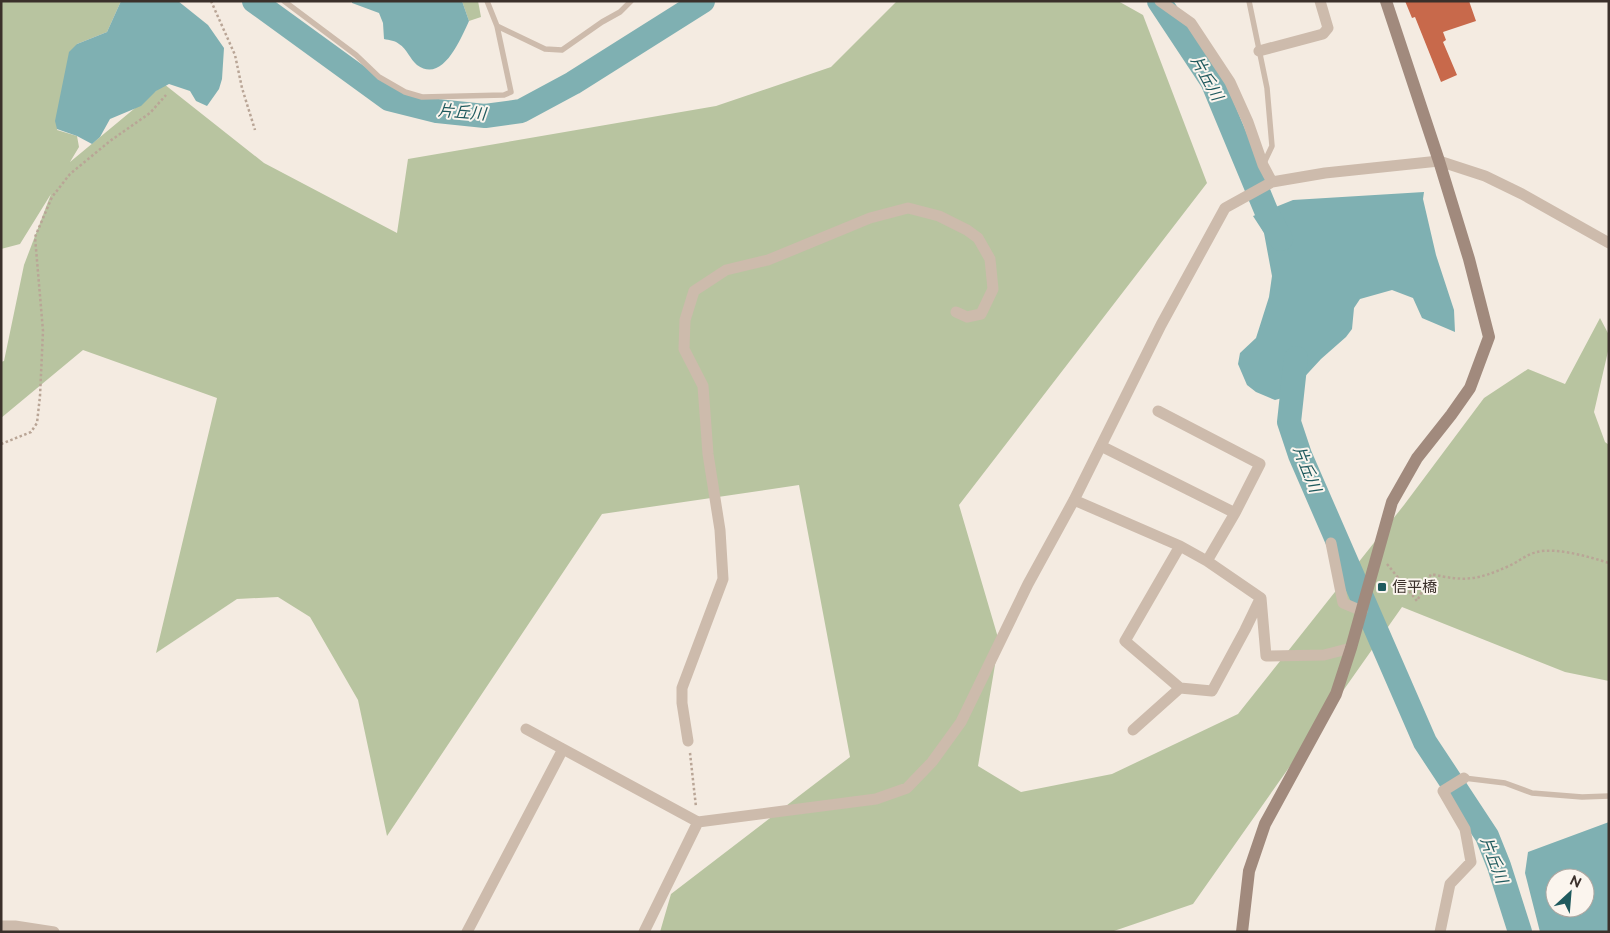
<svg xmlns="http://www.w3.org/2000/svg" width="1610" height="933" font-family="Raleway,'Noto Sans JP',sans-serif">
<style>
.green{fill:#b8c4a0}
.water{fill:#7fb0b2;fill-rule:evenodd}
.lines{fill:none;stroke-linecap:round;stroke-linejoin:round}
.river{stroke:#7fb0b2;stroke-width:24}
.building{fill:#c8694b}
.path{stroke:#b9a596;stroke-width:2.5;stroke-dasharray:2.5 2.5;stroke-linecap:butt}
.lane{stroke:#cdbbac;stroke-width:5.5}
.street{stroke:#cdbbac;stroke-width:11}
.secondary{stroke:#a18a7d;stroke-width:12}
.poi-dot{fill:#1f5a5e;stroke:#fbf5ee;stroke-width:2}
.labels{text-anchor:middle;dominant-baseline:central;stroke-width:4;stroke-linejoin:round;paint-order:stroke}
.poi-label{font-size:15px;fill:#3b302b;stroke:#fbf5ee;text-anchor:start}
.water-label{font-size:16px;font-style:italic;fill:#1f5a5e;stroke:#fbf5ee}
</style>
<rect width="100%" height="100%" fill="#f4ebe1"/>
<path class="green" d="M1 1H121L107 32 77 44 57 130 77 136 79 147 70 162 164 84 264 163 397 233 408 159 716 106 831 67 897 1H1118L1143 15 1207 183 959 505 999 641 978 766 1021 792 1112 774 1238 714 1404 505 1484 398 1528 369 1565 384 1600 318 1609 335V347L1594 412 1605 442 1609 445V681L1565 672 1402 607 1193 904 1111 932H660L671 894 850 757 799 485 602 514 387 836 358 700 310 617 278 597 237 599 156 653 217 398 83 350 1 418V362L4 361 24 265 51 194 20 244 1 249Z
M462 1H478L481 17 469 21Z"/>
<path class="water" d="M121 1H178L208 25 224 48 222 79 219 89 207 106 196 101 190 91 169 84 156 91 141 106 110 119 100 137 92 144 77 136 57 129 55 121 69 52 77 44 107 32Z
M352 1H462L469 21C461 38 443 84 417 65 410 59 407 49 399 44 396 41 389 40 384 39L383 23 379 13 352 3Z
M1424 192 1423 199 1436 255 1454 310 1455 332 1422 318 1413 298 1392 290 1360 299 1354 308 1352 329 1346 337 1321 359 1286 397 1275 400 1256 392 1247 385 1238 364 1240 353 1256 338 1269 297 1272 276 1264 233 1253 216 1293 200Z
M1609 822V932H1540L1525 873 1528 852ZM1555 878H1585V908H1555Z"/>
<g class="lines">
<path class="river" d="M254 1 389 99 437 111 485 116 521 111 573 83 703 1
M1159 1 1212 81 1267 213 1281 239
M1296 358 1289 422 1300 455 1425 742 1487 836 1499 866 1520 932"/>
</g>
<path class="building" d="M1405 1H1469L1476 21 1443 32 1446 40 1443 42 1457 75 1441 82 1415 17 1412 18Z"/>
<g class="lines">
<path class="path" d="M211 1 235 55 242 88 255 130
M1 444 31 432 37 423 40 396 43 331 35 237 52 197 70 174 110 141 150 113 166 95
M1387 564 1417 601 1431 574C1466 582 1477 580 1509 566 1518 562 1527 554 1537 552 1556 547 1590 557 1609 563
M690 753 696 807"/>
<path class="lane" d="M284 1 356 55 379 77 405 92 422 97 504 95 511 92 497 26 487 1
M1249 1 1267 88 1272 146 1263 165
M497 26 545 49 562 50 602 22 620 12 631 1
M1464 778 1505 783 1532 793 1582 797 1609 796"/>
<path class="street" d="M1160 1 1191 23 1230 82 1248 122 1263 165 1272 182
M1259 51 1323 34 1328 28 1320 1
M1158 411 1260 464 1235 513 1207 561
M1101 446 1235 513
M1074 500 1180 546 1207 561 1261 598 1266 656 1324 655 1351 648
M1331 543 1343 603 1362 611
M1180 546 1125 641 1180 688 1212 691 1245 630 1260 599
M526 729 698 822 876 799 907 788 932 762 961 722 1028 584 1074 500 1161 325 1225 208 1272 182 1325 173 1439 161 1485 176 1522 194 1609 243
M1133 730 1180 688
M688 741 682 703V688L723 579 720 530 708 454 703 386 684 349 685 320 694 291 726 270 768 260 870 218 908 208 939 216 967 230 978 238 990 259 993 289 981 314 967 317 956 312
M1 926H15L54 932
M467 932 563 749
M644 932 698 822
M1440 932 1450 884 1471 862 1465 829 1443 791 1464 778"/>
<path class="secondary" d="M1242 932 1249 871 1265 824 1336 694 1351 648 1392 502 1417 458 1451 415 1470 388 1489 337 1469 259 1439 161 1386 1"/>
</g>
<rect class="poi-dot" x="1377" y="582" width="10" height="10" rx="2.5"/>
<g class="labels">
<g class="poi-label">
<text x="1392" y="587">信平橋</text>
</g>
<g class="water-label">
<text transform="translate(1207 78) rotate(61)">片丘川</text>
<text transform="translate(462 112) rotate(5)">片丘川</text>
<text transform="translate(1307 469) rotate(68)">片丘川</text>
<text transform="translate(1494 860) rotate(69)">片丘川</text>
</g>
</g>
<rect width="1610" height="933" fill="none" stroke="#3b302b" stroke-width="5"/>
<g transform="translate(1570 893) rotate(26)"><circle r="24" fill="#fbf5ee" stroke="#aea6a0"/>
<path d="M0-4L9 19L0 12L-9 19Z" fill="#1f5a5e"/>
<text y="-8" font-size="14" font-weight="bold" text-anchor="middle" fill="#3b302b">N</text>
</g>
</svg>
